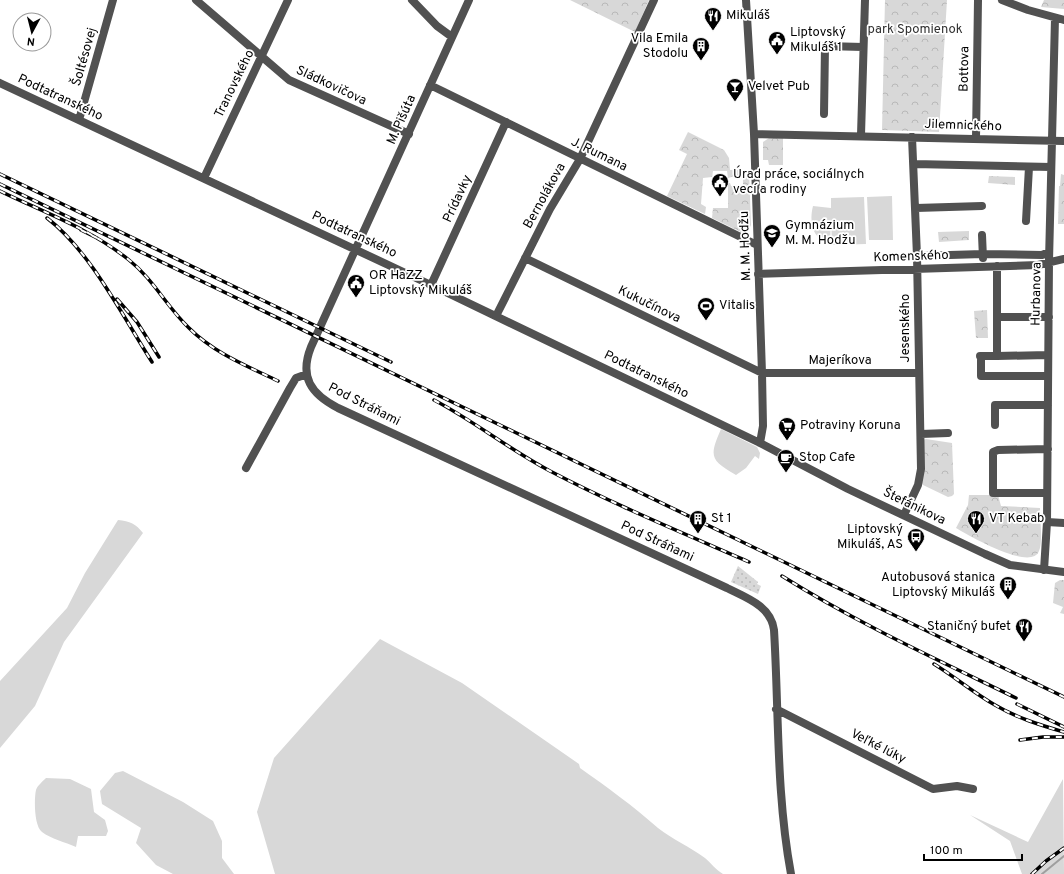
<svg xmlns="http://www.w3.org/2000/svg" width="1064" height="874" font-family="Overpass,sans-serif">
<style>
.grass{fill:#d8d8d8}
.park{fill:url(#park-crowns)}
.garden{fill:url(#garden-dots)}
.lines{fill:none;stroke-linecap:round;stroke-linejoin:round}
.stream{stroke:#9f9f9f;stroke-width:2}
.minor{stroke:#515151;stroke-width:8}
.rail-casing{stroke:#000;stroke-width:3.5}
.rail{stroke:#fff;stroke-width:2;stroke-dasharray:6;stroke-linecap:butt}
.labels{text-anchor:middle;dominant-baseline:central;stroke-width:3.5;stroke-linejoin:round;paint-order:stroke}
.poi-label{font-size:13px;fill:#000;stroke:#fff;text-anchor:start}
.park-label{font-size:13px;fill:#2f2f2f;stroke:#fff}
.street-label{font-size:13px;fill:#000;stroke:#fff}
</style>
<defs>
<pattern id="park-crowns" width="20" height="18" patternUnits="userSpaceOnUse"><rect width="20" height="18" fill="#d8d8d8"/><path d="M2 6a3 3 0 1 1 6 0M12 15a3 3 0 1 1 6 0" fill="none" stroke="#b8b8b8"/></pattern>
<pattern id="garden-dots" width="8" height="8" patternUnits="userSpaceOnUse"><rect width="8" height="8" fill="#d8d8d8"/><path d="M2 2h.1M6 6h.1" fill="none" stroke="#b8b8b8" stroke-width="1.8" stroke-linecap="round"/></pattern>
</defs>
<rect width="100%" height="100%" fill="#fff"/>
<path class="grass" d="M892 196 893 240H869L867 197Z
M864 197 866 244 832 245 831 218 830 244C812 239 809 222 813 206L831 208V198Z
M721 429 757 447 760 453 759 459 755 456 746 468 736 475C710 460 709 457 721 429Z
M118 520C130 521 136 524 143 533L64 642 35 706 0 748V681L67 608 85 573Z
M380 639 462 683 579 764 580 768C607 787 633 806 658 828 672 839 690 847 705 858 711 863 716 870 723 874H275L257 812 274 758Z
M123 771 183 802 213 821 222 841V858L234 874H173L156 865 136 843 141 828 102 804 100 791 115 773Z
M46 778 70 779 91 789 94 812 105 820 108 831 106 836H78L76 847C65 842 51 839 42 832 34 826 34 799 36 790 37 786 43 781 46 778Z
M1063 779 1064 874H1022L1010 841 970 815 1028 842Z"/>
<path class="park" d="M570 0H649L635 32Z
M885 0H947L939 132 882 130Z
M1044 0H1064V9L1041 7Z
M688 132 724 150 729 158 730 170H749L751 225 748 231 741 232 712 218 713 208H728V183H730L731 186H743V176L739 175 728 178 727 171H713L712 177 703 178 701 204 706 207 705 214 667 196 687 154 679 150Z
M769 138H783V165H769L768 160H763V142Z
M1061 174 1064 175V224H1058L1059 186H1060Z
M989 176 1015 177V185L988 183Z
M969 231V240L939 242 938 232Z
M987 310 988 338H976L974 311Z
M926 439 952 443 954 494 952 496 948 497 923 485 921 481 923 440Z
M969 495H998L1001 506 1040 508C1040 519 1043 542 1039 551 1031 572 968 535 956 528L968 505Z
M1060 580H1064V614L1060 613 1063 607 1053 603 1055 583Z"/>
<path class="garden" d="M738 566 758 582 757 584 761 586 758 594 731 582Z"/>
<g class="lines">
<path class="stream" d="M1042 874 1064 856"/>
<path class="minor" d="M196 0 289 80 409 134
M412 0 437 26 452 37
M469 0 311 347C299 377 311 394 338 408L727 588C747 598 771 606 774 630 779 712 776 793 791 874
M746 0 754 134 762 373 763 426 760 443
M1002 0 1028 10 1064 20
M0 83 431 285 760 443 848 489 985 554 1010 565 1064 572
M430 85 757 245
M824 114 825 46 863 47
M79 120 113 0
M754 134 1064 141
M861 135 865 0
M976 138 978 0
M914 164 1051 167
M204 178 288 0
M916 208 982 206
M1026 221 1029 167
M982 235 983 258
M917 256 983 254 1042 255 1049 252
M525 258 762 373H918
M758 274 1038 265 1064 259
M431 285 506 122
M496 316 550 209 580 159 654 0
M997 317H1049
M980 356H997V266
M997 356 1048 355
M981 359V376H1048
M995 425V405H1048
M921 434 948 433
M246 468 290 388 296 378 307 374
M1047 493H993V452L998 450 1048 449
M904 515 918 485 921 469 917 256 912 137
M1047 522 1064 523
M1044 570 1047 522 1049 261 1055 18
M776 709 933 789 957 786 973 789"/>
<defs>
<path id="rail" d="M0 174 391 362
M0 184 1064 697
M0 191C43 212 91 229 129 260 153 279 167 307 189 328 214 353 247 366 278 381
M47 218C90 251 122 315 152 362
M81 230 97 238
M117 299 137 322 159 357
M434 400C474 421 510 450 550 471 615 505 683 533 749 562
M782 576C857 623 936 659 1016 698
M934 664C955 677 974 693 995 705 1017 718 1040 725 1064 732
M1017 704 1064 727
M1020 740 1043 737H1064
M1032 874 1046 861 1064 848"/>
</defs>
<use href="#rail" class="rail-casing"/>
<use href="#rail" class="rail"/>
</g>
<defs>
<symbol id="restaurant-pin" viewBox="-11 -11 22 30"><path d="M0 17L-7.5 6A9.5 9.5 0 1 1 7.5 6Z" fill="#000" stroke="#fff"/><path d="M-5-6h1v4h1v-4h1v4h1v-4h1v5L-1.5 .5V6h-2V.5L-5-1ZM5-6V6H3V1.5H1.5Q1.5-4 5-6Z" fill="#fff"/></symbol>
<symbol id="civic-pin" viewBox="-11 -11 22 30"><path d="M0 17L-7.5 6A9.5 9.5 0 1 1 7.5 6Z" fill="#000" stroke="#fff"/><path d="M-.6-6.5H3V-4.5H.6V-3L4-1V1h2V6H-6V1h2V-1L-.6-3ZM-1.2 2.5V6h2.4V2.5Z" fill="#fff"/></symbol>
<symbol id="building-pin" viewBox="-11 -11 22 30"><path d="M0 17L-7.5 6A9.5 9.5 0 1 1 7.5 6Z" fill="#000" stroke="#fff"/><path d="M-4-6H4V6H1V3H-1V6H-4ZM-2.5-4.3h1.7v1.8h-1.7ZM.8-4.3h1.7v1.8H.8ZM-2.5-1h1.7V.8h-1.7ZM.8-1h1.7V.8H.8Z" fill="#fff"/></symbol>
<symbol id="bar-pin" viewBox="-11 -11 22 30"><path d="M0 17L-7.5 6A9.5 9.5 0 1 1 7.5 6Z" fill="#000" stroke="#fff"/><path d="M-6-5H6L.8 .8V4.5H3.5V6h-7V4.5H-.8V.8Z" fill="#fff"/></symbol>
<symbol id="school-pin" viewBox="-11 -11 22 30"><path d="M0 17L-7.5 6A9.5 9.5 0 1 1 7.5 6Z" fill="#000" stroke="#fff"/><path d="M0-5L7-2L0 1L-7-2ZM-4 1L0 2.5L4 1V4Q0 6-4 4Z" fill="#fff"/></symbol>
<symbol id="stadium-pin" viewBox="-11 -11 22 30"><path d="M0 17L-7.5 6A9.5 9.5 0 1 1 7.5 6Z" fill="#000" stroke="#fff"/><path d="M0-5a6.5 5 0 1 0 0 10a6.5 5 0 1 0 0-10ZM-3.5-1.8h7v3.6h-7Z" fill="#fff"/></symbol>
<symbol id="supermarket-pin" viewBox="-11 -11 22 30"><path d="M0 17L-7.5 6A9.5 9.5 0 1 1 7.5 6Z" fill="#000" stroke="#fff"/><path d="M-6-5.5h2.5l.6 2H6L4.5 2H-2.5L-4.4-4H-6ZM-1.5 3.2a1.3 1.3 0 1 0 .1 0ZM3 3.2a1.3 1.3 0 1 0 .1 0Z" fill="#fff"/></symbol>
<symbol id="cafe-pin" viewBox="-11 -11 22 30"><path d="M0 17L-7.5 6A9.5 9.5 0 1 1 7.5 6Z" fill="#000" stroke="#fff"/><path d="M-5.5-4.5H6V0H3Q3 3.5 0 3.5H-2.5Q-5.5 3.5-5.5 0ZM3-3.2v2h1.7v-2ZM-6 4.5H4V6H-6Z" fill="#fff"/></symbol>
<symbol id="bus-pin" viewBox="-11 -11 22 30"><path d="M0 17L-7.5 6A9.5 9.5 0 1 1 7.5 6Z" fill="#000" stroke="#fff"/><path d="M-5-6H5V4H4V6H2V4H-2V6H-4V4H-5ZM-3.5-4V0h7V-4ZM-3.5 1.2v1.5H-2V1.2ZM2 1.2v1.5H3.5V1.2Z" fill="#fff"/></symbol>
</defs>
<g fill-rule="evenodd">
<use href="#restaurant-pin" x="703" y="6" width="20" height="27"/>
<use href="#civic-pin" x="767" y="30" width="20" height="27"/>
<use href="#building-pin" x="691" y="36" width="20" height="27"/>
<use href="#bar-pin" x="725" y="77" width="20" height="27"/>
<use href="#civic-pin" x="710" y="172" width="20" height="27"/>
<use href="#school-pin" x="762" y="223" width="20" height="27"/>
<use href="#civic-pin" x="346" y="273" width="20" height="27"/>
<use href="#stadium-pin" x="696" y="296" width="20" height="27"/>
<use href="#supermarket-pin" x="777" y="416" width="20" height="27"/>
<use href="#cafe-pin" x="776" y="448" width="20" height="27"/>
<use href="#building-pin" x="688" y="509" width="20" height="27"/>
<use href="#restaurant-pin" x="966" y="509" width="20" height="27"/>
<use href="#bus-pin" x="906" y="527" width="20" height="27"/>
<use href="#building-pin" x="998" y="575" width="20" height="27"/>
<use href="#restaurant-pin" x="1014" y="617" width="20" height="27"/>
</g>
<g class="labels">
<g class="poi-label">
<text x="726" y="16">Mikuláš</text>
<text x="790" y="33">Liptovský<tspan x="790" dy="15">Mikuláš 1</tspan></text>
<text x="688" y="39" text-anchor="end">Vila Emila<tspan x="688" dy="15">Stodolu</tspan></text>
<text x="748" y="87">Velvet Pub</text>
<text x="733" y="175">Úrad práce, sociálnych<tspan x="733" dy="15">vecí a rodiny</tspan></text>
<text x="785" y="226">Gymnázium<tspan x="785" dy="15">M. M. Hodžu</tspan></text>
<text x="369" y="276">OR HaZZ<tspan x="369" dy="15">Liptovský Mikuláš</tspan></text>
<text x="719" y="306">Vitalis</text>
<text x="800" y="426">Potraviny Koruna</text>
<text x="799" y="458">Stop Cafe</text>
<text x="711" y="519">St 1</text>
<text x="989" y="519">VT Kebab</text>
<text x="903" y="530" text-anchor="end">Liptovský<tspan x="903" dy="15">Mikuláš, AS</tspan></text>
<text x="995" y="578" text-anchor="end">Autobusová stanica<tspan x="995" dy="15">Liptovský Mikuláš</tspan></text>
<text x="1011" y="627" text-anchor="end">Staničný bufet</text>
</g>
<g class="park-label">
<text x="915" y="30">park Spomienok</text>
</g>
<g class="street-label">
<text transform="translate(85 57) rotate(-74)">Šoltésovej</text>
<text transform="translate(965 69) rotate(-89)">Bottova</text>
<text transform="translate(235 84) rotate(-64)">Tranovského</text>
<text transform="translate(331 86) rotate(25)">Sládkovičova</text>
<text transform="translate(60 98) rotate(25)">Podtatranského</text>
<text transform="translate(402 120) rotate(-66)">M. Pišúta</text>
<text transform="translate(963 126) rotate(2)">Jilemnického</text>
<text transform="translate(599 155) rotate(26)">J. Rumana</text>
<text transform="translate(545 196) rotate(-61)">Bernolákova</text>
<text transform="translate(458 199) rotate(-65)">Prídavky</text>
<text transform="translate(354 235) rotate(25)">Podtatranského</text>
<text transform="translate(746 246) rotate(-92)">M. M. Hodžu</text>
<text transform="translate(911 257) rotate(-2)">Komenského</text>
<text transform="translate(1037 294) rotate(-89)">Hurbanova</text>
<text transform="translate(649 305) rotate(26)">Kukučínova</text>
<text transform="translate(906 328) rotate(-90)">Jesenského</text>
<text x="840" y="361">Majeríkova</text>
<text transform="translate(646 375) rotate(26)">Podtatranského</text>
<text transform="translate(364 405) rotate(27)">Pod Stráňami</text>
<text transform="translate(914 507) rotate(26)">Štefánikova</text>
<text transform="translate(657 542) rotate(25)">Pod Stráňami</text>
<text transform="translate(878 747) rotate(27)">Veľké lúky</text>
</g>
</g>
<g transform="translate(32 32) rotate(187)"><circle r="19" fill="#ffffff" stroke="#999999"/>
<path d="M0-3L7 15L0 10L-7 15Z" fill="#000000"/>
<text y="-6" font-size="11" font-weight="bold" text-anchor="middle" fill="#000000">N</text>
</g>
<path d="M924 854v6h98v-6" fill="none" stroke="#000000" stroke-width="2"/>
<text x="930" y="854" font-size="12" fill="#000000" stroke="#ffffff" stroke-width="3" paint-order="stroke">100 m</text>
</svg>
